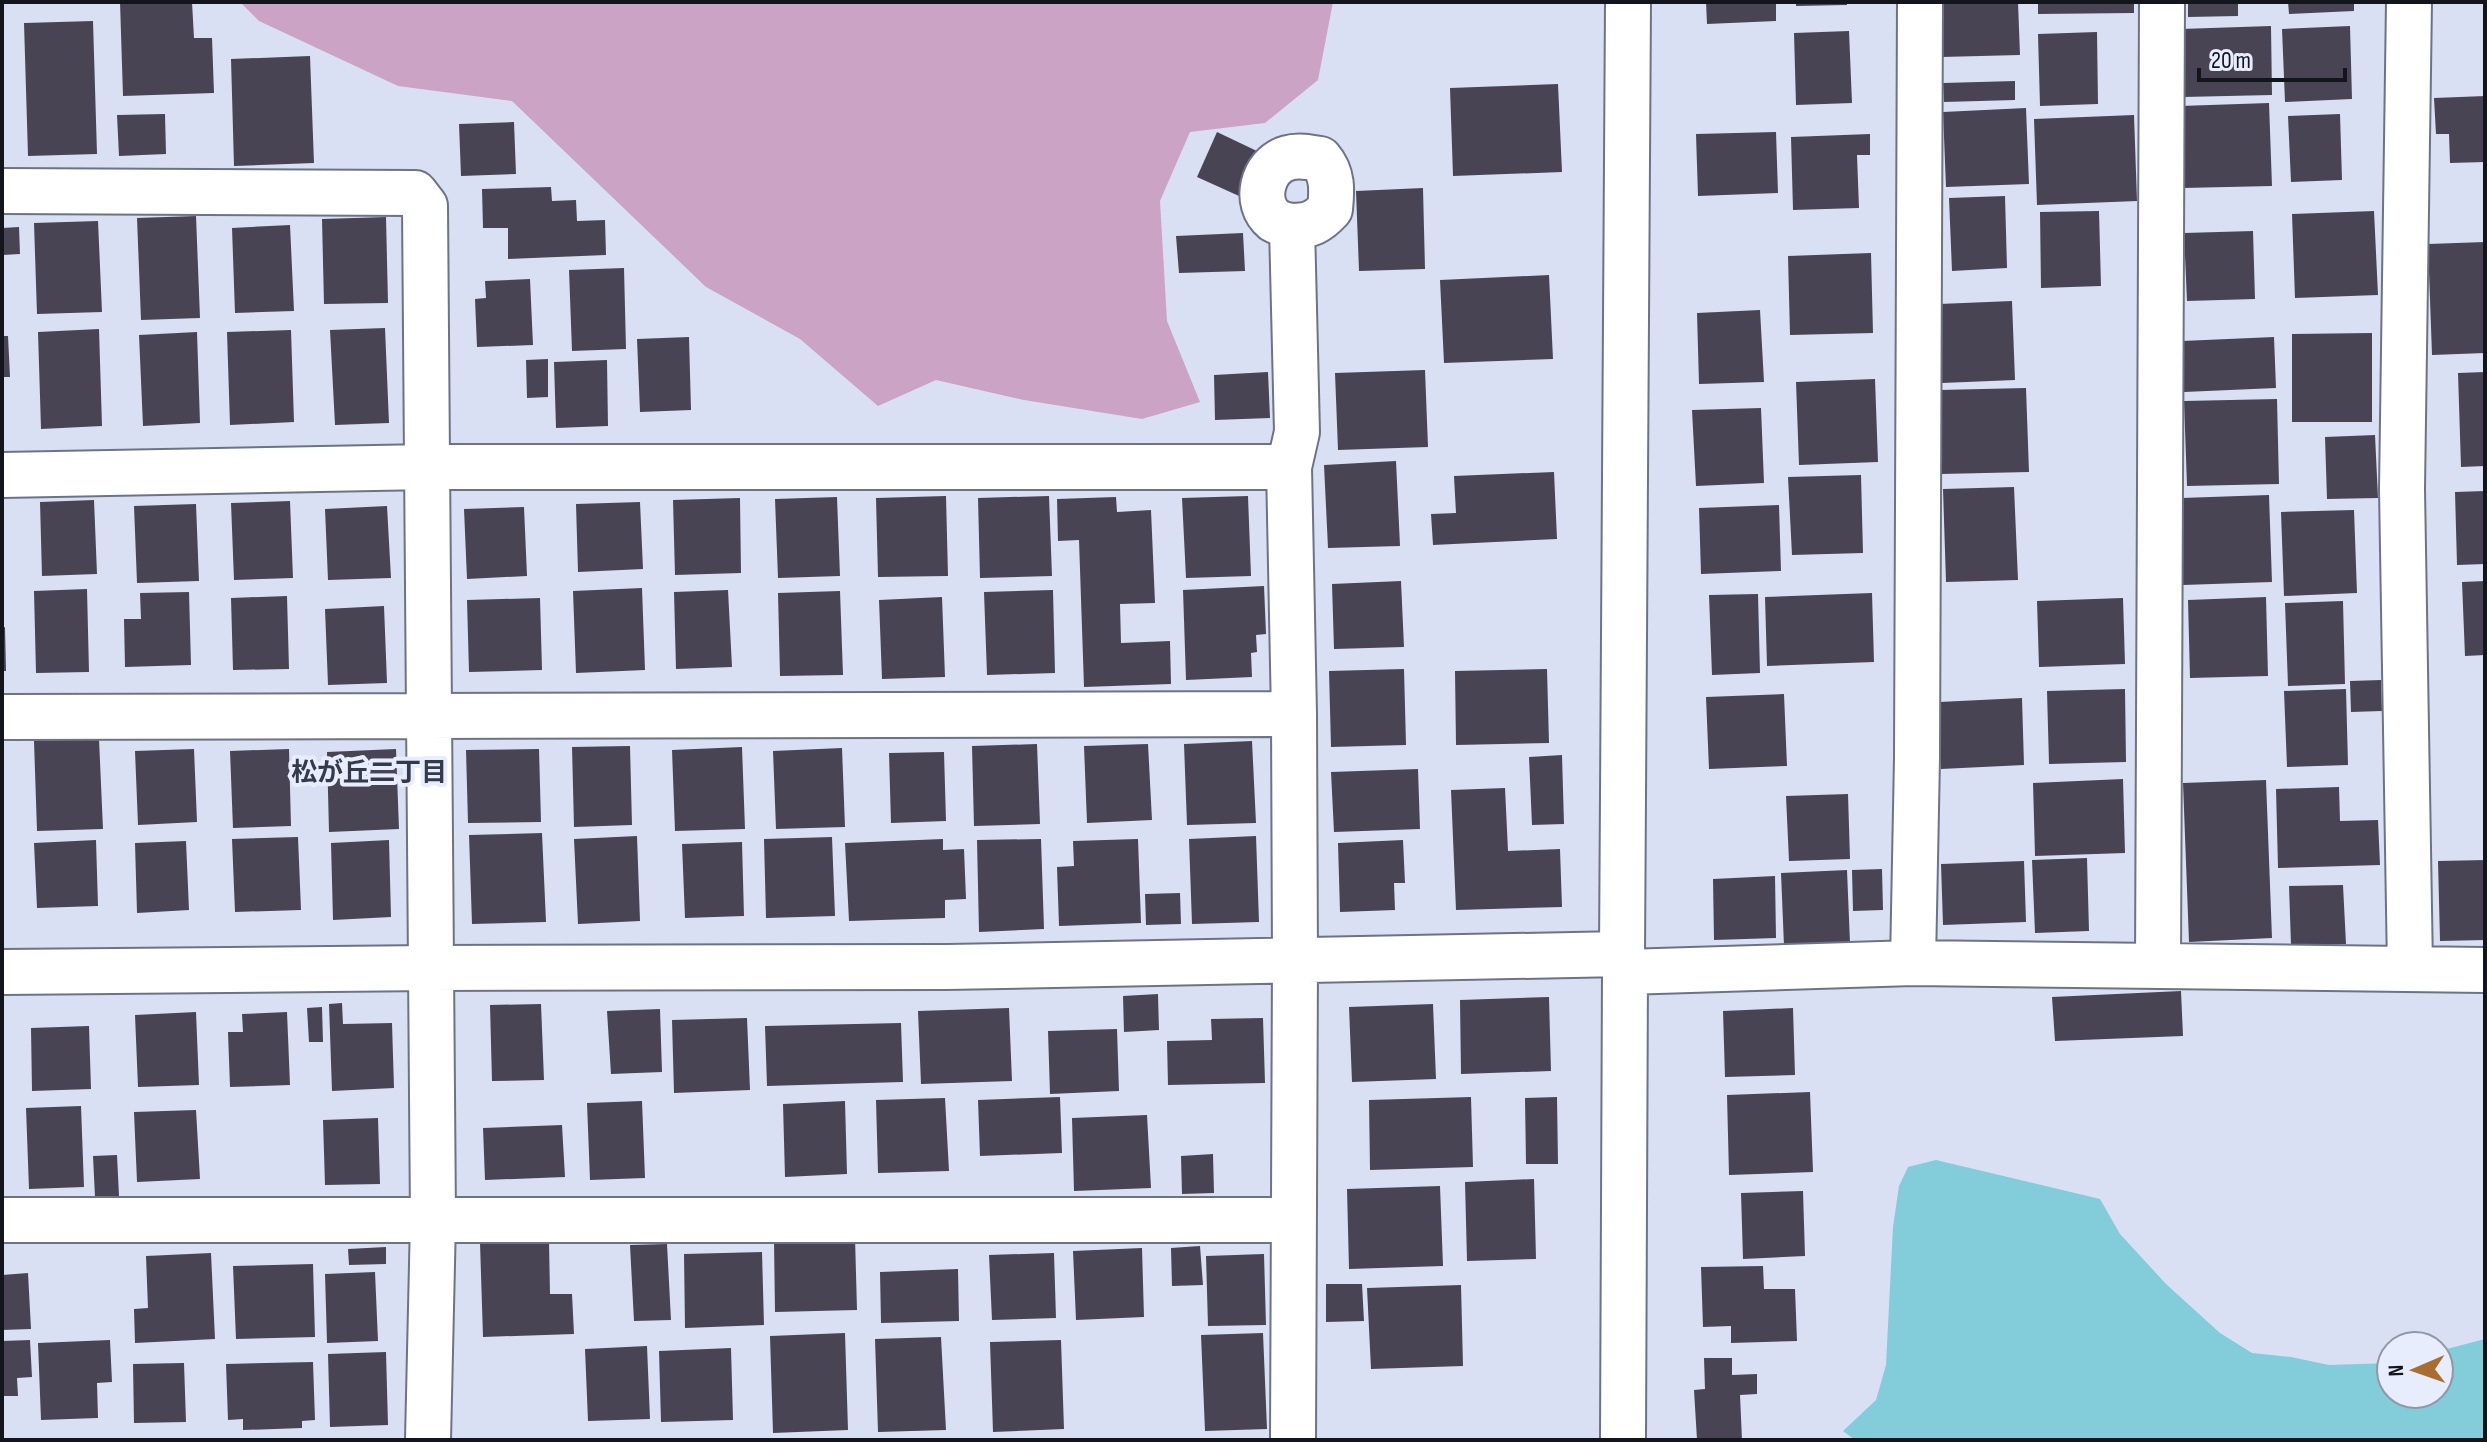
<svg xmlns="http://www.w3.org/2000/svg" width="2487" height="1442" font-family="'Sofia Sans Condensed','Noto Sans JP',sans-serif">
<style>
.green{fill:#cba3c5}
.water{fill:#83ccd9}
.building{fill:#494454}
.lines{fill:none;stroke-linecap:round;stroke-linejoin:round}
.minor-casing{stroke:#6d7385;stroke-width:48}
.minor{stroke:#fff;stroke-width:44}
.labels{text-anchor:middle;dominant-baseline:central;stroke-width:8;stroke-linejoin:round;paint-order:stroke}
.neighbourhood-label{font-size:26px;font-weight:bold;fill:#343a49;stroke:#e7edfd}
</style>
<rect width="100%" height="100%" fill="#d9e0f4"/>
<path class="green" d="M240 2H1333L1318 80 1265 123 1190 132 1160 201 1167 321 1200 402 1142 419 1024 400 936 380 878 406 800 339 706 287 512 101 398 86 259 21Z"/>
<path class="water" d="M1936 1160 2100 1199 2120 1234 2166 1284 2220 1333 2252 1353 2291 1357 2329 1365 2391 1363V1394H2439V1351L2485 1339V1440H1855L1843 1431 1876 1400 1886 1365 1893 1227 1899 1186 1908 1167Z"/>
<path class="building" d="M120 2H192L194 38H212L214 93 123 96Z
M1706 2H1776V21L1707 24Z
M1796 2H1847V5L1796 6Z
M1939 2H2018L2020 55 1941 57Z
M2038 2H2134V13L2038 14Z
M2188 2H2238V16L2188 17Z
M2288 2H2354V11L2289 14Z
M93 21 97 154 28 156 24 23Z
M2271 26 2272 95 2183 97 2181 29Z
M2350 26 2352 99 2285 102 2282 29Z
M1849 31 1852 103 1796 105 1794 33Z
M2097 32 2098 104 2040 106 2038 34Z
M310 56 314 163 234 166 231 59Z
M2015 81V100L1944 102 1943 83Z
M1558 84 1562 172 1453 176 1450 88Z
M2485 96V162L2450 163 2449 134H2436L2434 98Z
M2269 103 2272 186 2183 188 2180 106Z
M2026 108 2029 184 1946 187 1943 112Z
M165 114 166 154 119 156 117 115Z
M2340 114 2342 180 2291 182 2288 116Z
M2134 115 2137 201 2037 205 2034 119Z
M514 122 516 174 461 176 459 124Z
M1217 132 1259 152 1239 196 1197 177Z
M1776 132 1778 193 1698 196 1696 134Z
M1870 134V155H1857L1859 208 1793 210 1791 137Z
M551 187 552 201 576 200 577 221 605 220 606 255 508 259V228H483L482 189Z
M1423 188 1425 269 1359 271 1356 191Z
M2005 196 2007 268 1952 271 1949 198Z
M2099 211 2101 286 2041 288 2040 212Z
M2374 211 2378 295 2295 298 2292 214Z
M196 216 200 318 141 320 137 218Z
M386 217 388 303 324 304 322 219Z
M98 221 102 312 37 314 34 223Z
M290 225 294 311 235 313 232 228Z
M19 227 20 254 3 255 2 228Z
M2253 231 2255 299 2187 301 2184 233Z
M1243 233 1245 271 1179 273 1176 236Z
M2485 242V353L2432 355 2428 244Z
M1871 253 1873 333 1790 335 1788 256Z
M624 268 626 349 572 351 569 270Z
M1549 275 1553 359 1444 363 1440 280Z
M530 279 533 345 477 347 475 299 486 298 485 281Z
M2012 301 2015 380 1942 383 1939 304Z
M1760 310 1764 382 1699 384 1697 313Z
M385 328 389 423 335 425 330 330Z
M99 329 102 426 41 429 38 332Z
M291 330 294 422 230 425 227 332Z
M197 332 200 423 143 426 139 335Z
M2372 333V422H2292V334Z
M2 336H8L10 377H2Z
M689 337 691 410 640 412 637 339Z
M2274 337 2276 388 2184 392 2182 341Z
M548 359V397L527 398 526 360Z
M607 360 608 426 556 428 554 362Z
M1425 370 1428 447 1338 450 1335 373Z
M1268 372 1270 418 1215 420 1214 375Z
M2485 372V466L2461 467 2458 373Z
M1875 379 1878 462 1799 465 1796 382Z
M2026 388 2029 472 1941 474 1939 390Z
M2277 399 2279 484 2187 486 2184 401Z
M1761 408 1764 483 1696 486 1692 410Z
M2375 435 2378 498 2327 499 2325 437Z
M1396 461 1400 546 1328 548 1324 465Z
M1554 472 1557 539 1433 545 1431 514 1456 513 1454 476Z
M1861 475 1863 553 1792 555 1788 477Z
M2014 487 2018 580 1946 582 1943 489Z
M2485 491V564L2457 565 2455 492Z
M2269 495 2272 582 2183 585 2181 498Z
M946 496 948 576 878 577 876 498Z
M1049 496 1052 576 980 578 978 498Z
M1248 496 1251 576 1186 578 1182 498Z
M837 497 840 576 778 578 775 499Z
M1116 497 1117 512 1151 510 1155 603 1120 604 1121 643 1170 641 1171 684 1084 687 1079 540 1058 541 1057 499Z
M740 498 741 573 675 575 673 500Z
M94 500 97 574 42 576 40 502Z
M290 501 293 578 234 580 231 503Z
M640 502 643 569 578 572 576 504Z
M196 504 199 581 137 583 134 506Z
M1779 505 1781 571 1701 574 1699 508Z
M387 506 391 578 328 580 325 509Z
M524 507 527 576 467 579 464 509Z
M2354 510 2357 593 2284 596 2281 512Z
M1401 581 1404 647 1334 649 1332 584Z
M2485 581V655L2465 656 2462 582Z
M1264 586 1266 634 1256 635 1257 652 1251 653 1252 677 1186 680 1183 590Z
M642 588 645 670 576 673 573 591Z
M87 589 89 672 36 673 34 591Z
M728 590 732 667 676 669 674 592Z
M1053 590 1055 673 987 675 984 592Z
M840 591 843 675 780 676 778 593Z
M189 592 191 665 125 667 124 619H141L140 593Z
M1872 593 1874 662 1767 666 1765 597Z
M1758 594 1760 673 1712 675 1709 595Z
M287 596 289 669 233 670 231 598Z
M942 597 945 677 882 679 879 600Z
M2266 597 2268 676 2190 678 2188 600Z
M540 598 542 670 469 672 467 600Z
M2123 598 2125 664 2039 667 2037 601Z
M2343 601 2345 684 2288 686 2285 603Z
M384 606 387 683 328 685 325 609Z
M5 627 6 671H2V628Z
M1404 669 1406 745 1331 747 1329 671Z
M1547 669 1549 743 1456 745 1455 671Z
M2381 680 2382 711 2351 712 2350 681Z
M2125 689 2126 762 2049 764 2047 691Z
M2346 689 2348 765 2287 767 2284 691Z
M1784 694 1787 766 1709 769 1706 697Z
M2022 698 2024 765 1941 769 1939 702Z
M99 739 103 829 37 831 34 741Z
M1252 741 1256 823 1187 825 1184 744Z
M1037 744 1040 824 974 826 972 746Z
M1148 744 1152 820 1087 823 1084 746Z
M630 746 632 825 574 827 572 747Z
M742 747 745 829 675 831 672 750Z
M842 748 845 827 776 829 773 751Z
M194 749 197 822 138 825 135 751Z
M289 749 291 826 233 828 230 751Z
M396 749 399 829 329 832 327 752Z
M539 749 541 822 468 823 466 750Z
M944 752 946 821 891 823 889 753Z
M1562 755 1564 824 1532 825 1529 757Z
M1418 769 1420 829 1334 832 1331 772Z
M2123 779 2125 853 2035 856 2033 783Z
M2266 780 2272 938 2189 942 2183 783Z
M2339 787 2340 821 2378 820 2380 865 2278 868 2276 789Z
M1505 788 1508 851 1560 849 1562 907 1456 910 1451 790Z
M1848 794 1850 859 1789 861 1786 796Z
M542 833 546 922 472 924 469 835Z
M637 836 640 921 578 924 574 839Z
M1256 836 1259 922 1192 924 1189 839Z
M298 837 301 910 235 912 232 839Z
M832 837 835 916 766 918 764 839Z
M943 839V850L964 849 966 899 945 900V918L849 921 845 843Z
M1041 839 1044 929 979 932 977 840Z
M1138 839 1141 923 1059 926 1057 867 1074 866 1073 841Z
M96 840 98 906 37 908 34 843Z
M389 840 391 917 333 920 331 843Z
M1403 840 1405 883H1394L1395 910 1340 912 1338 843Z
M186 841 189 910 137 913 135 843Z
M742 842 744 916 685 918 682 844Z
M2087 858 2089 931 2035 933 2032 860Z
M2485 860V940L2440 941 2438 861Z
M2024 861 2026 922 1943 925 1941 864Z
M1882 869 1883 910 1853 911 1852 870Z
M1847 870 1850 943 1784 946 1781 873Z
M1775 876 1776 938 1714 940 1713 879Z
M2343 885 2346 944 2291 945 2289 886Z
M1180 893 1181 924 1146 925 1145 894Z
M2181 991 2183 1036 2055 1041 2052 997Z
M1158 994 1159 1030 1124 1032 1123 996Z
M1549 997 1551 1071 1461 1074 1460 1000Z
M342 1003 343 1024 392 1023 394 1088 332 1091 329 1004Z
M541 1004 544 1080 492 1081 490 1005Z
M1433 1004 1436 1079 1352 1082 1349 1007Z
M322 1007 323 1042H309L307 1008Z
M1009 1008 1012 1081 921 1084 918 1011Z
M1793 1008 1795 1075 1725 1077 1723 1011Z
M660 1009 662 1072 611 1074 607 1011Z
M196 1012 199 1085 138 1087 135 1015Z
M287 1012 290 1085 230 1087 228 1032H243L242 1014Z
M747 1018 750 1090 674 1093 672 1020Z
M1263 1018 1265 1083 1168 1085 1167 1041 1212 1040 1211 1019Z
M901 1023 903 1082 767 1086 765 1026Z
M89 1026 91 1089 32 1091 31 1028Z
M1117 1029 1119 1091 1050 1094 1048 1031Z
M1810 1092 1813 1172 1729 1175 1727 1095Z
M1060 1097 1062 1153 980 1156 978 1100Z
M1471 1097 1473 1167 1370 1170 1369 1100Z
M1557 1097 1558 1164H1526L1525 1098Z
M945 1098 949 1171 878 1173 876 1100Z
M642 1101 645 1178 590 1180 587 1103Z
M845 1101 847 1174 785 1177 783 1104Z
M81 1106 84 1187 29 1189 26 1108Z
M196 1110 200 1179 137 1182 134 1112Z
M1147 1115 1151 1188 1074 1191 1072 1118Z
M378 1118 380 1184 325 1185 323 1120Z
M562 1125 565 1177 485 1180 483 1128Z
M1213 1154 1214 1193 1182 1194 1181 1156Z
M117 1155 119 1196 95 1197 93 1156Z
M1534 1179 1536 1259 1467 1261 1465 1182Z
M1440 1186 1443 1266 1349 1269 1347 1189Z
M1803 1191 1805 1256 1743 1259 1741 1193Z
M855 1237 857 1310 775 1312 774 1240Z
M549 1241 550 1294H572L574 1334 483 1337 480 1243Z
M667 1244 671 1320 634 1321 630 1245Z
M1200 1246 1203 1285 1172 1286 1171 1248Z
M386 1247V1264L349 1265 348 1249Z
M1142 1248 1144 1317 1076 1320 1073 1251Z
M762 1252 764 1325 685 1328 684 1254Z
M211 1253 215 1339 135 1343 134 1309 148 1308 146 1256Z
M1054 1253 1056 1318 992 1320 989 1255Z
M1264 1254 1266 1325 1208 1326 1206 1256Z
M313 1264 315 1337 236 1339 233 1266Z
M1763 1266 1764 1289H1795L1797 1341 1731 1343V1326L1703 1327 1701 1267Z
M958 1269 959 1321 881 1323 880 1272Z
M375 1272 378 1341 327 1343 325 1274Z
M28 1273 31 1329 2 1330V1275Z
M1326 1284H1362L1364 1321 1326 1322Z
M1461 1285 1463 1366 1371 1369 1367 1288Z
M845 1333 848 1430 773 1433 770 1336Z
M1263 1333 1267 1429 1205 1431 1201 1335Z
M941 1337 946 1430 878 1432 875 1339Z
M30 1340 32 1377 17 1378 18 1396H2V1341Z
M110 1340 112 1382 97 1383 98 1418 41 1420 38 1343Z
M1061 1340 1064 1429 993 1432 990 1342Z
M647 1346 650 1419 588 1421 585 1349Z
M731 1348 733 1420 661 1422 659 1351Z
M386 1352 388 1425 330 1427 328 1354Z
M1704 1358H1732V1375L1757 1374V1394L1740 1395 1742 1440H1697L1694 1390 1705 1389Z
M313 1362 315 1420 302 1421V1428L243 1430V1419L228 1420 226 1364Z
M184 1363 186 1422 134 1423 133 1364Z"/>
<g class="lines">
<defs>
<path id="minor" d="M2409 2 2402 489 2410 968
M2 191 415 193 425 206 433 1220 428 1440
M1289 467 1297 432 1292 226C1286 225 1279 223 1274 220 1253 203 1262 165 1288 158 1298 155 1309 157 1320 159 1333 174 1332 190 1330 209 1318 222 1310 226 1292 226
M2 475 428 467H1289L1294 714 1295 962 1293 1440
M2 717 1294 714
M1913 963 1917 758 1920 2
M2158 966 2162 2
M2 972 432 968 947 967 1622 954
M1625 972 1913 963 2485 970
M2 1220H1293
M1623 1440 1625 972 1622 954 1628 2"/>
</defs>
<use href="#minor" class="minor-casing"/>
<use href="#minor" class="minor"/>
</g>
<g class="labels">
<g class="neighbourhood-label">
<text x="369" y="773">松が丘二丁目</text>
</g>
</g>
<rect width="2487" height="1442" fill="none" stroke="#13151c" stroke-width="8"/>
<g transform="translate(2415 1370) rotate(268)"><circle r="38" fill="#e7edfd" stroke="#9297a3" stroke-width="2"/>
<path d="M0-6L14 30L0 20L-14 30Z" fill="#aa6d31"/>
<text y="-12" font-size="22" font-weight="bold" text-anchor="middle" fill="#13151c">N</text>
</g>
<path d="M2199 68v12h146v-12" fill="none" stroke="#13151c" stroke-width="4"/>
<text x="2211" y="68" font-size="24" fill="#13151c" stroke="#e7edfd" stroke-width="6" paint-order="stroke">20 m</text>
</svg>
